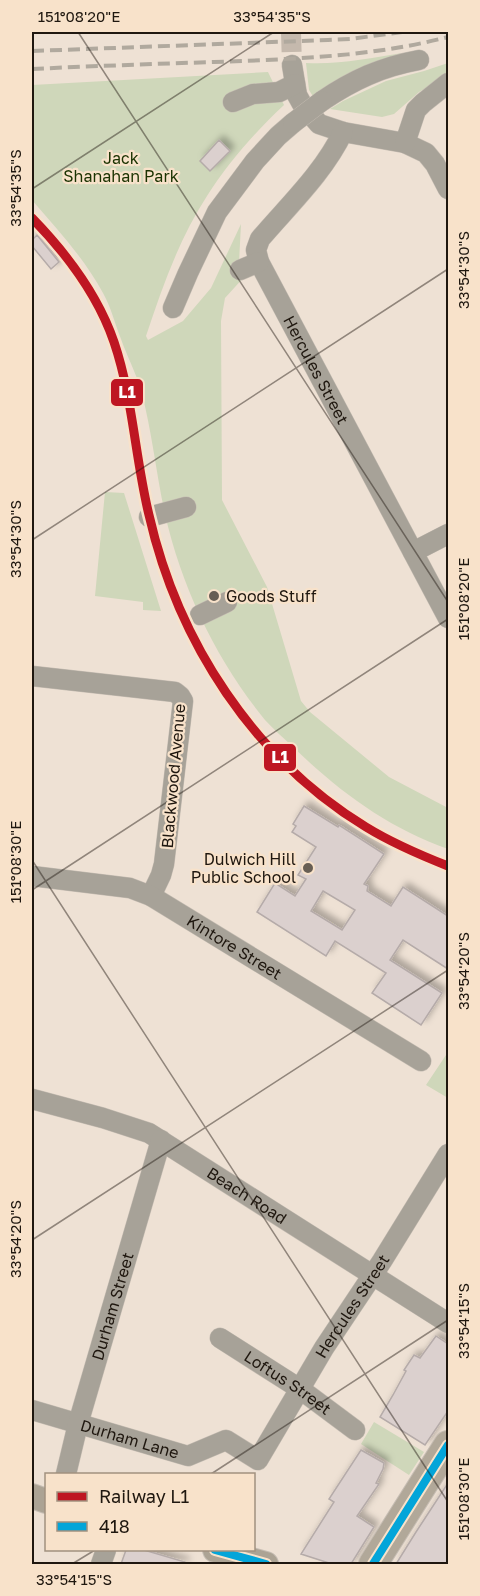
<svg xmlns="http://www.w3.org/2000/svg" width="480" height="1596" font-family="'Golos Text',sans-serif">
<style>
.green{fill:#cfd7ba}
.building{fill:#dbd0ce;stroke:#b5aba9;stroke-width:1.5;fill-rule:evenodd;filter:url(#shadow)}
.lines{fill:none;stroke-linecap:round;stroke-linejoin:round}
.minor-tunnel{stroke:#c5b9ad;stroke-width:20;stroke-dasharray:20 10;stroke-linecap:butt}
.minor-casing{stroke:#c6bdb3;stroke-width:21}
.major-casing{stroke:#c6bdb3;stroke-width:26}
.highway-casing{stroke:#c6bdb3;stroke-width:30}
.minor{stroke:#a7a298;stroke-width:20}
.major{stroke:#aca394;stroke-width:24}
.highway{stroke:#b1a899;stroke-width:28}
.rail{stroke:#b0a99e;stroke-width:4;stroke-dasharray:12 6;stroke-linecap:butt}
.minor-bridge-casing{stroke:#c6bdb3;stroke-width:21;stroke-linecap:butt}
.minor-bridge{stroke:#a7a298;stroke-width:20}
.bus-1-casing{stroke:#f8e2ca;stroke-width:12}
.bus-1{stroke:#03a5d9;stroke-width:8}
.rail-1-casing{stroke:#f8e2ca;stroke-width:14}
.rail-1{stroke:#be1622;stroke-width:9}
.ticks{fill:none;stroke:#1f170f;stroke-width:1.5;stroke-opacity:0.45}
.poi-dot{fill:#675e54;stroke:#f8e2ca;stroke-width:2}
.labels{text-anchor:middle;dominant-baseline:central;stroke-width:4.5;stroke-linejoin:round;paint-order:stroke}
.park-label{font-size:16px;fill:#1a3201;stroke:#f8e2ca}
.street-label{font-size:16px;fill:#1f170f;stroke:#f8e2ca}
.poi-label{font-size:16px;fill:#1f170f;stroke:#f8e2ca;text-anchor:start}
.line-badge{stroke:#f8e2ca;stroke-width:2}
.badge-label{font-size:16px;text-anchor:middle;font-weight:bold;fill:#fff}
.neatline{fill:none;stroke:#1f170f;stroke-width:2}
.ticks-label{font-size:15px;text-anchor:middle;fill:#1f170f}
</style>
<defs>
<filter id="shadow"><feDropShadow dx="4.5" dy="-4.5" stdDeviation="3" flood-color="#0004"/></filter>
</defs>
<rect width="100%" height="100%" fill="#eee1d4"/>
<path class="green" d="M402 53V59L314 98 309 90 306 63C337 65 371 58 402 53Z
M448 63V75L419 92 394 114 382 117 330 109 343 101 386 81 424 71Z
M268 72 284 105C255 132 228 163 207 196 179 239 162 288 146 336L148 340 183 321 211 288 241 224 239 263 245 276 225 298 221 321 222 500 267 587 301 701 310 712 389 777 448 808V849C387 827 341 793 294 748 285 739 274 730 265 720 217 661 182 589 165 514 156 473 152 431 141 390 136 373 127 356 121 339 115 324 111 307 103 293 84 258 57 229 32 200V85Z
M105 492 124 493 161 611 143 610V602L95 596Z
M446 1055 448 1056V1098L426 1085Z
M374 1422 424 1452 409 1475 361 1444Z"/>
<path class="building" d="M219 140 230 151 210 171 200 161Z
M37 235 59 262 51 269 32 246V240Z
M304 806 338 827 339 825 384 854 364 884 368 886 367 891 391 906 403 887 448 916V969L403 940 390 960 442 993 421 1025 372 993 386 973 335 941 326 956 257 912 275 883 295 896 306 879 298 875 316 847 292 832 296 826 293 824ZM323 891 355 910 342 930 311 911Z
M436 1336 448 1344V1411L425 1445 380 1417 393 1395 406 1371 404 1370 414 1355 420 1358Z
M361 1450 384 1463 383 1469 376 1483 379 1484 357 1516 374 1527 351 1564H332L301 1554 334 1502 329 1499Z
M448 1483V1564H396L416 1532Z
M126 1550H144L185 1562V1564H121Z"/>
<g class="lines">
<path class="minor-tunnel" d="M291 32 292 65"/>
<defs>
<g id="minor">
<path d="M292 65 297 95 302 104 319 124 343 132 405 143 426 153 435 164 448 189"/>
<path d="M322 101C353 80 381 67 419 60"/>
<path d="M233 102 253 94 279 92 295 84"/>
<path id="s1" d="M343 132C324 172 289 205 260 239L256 250 259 262 448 618"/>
<path d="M405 143 416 110 423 103 448 83"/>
<path d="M240 270 259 262"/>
<path d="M173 308 188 273 217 212 255 161 278 136 293 123"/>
<path d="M149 517 186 507"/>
<path d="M413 552 448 534"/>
<path d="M200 615 227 602"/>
<path d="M32 676 175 692 180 696 183 701 164 864 161 875 151 896"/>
<path id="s2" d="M32 876 130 888 151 896 421 1061"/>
<path id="s3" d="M32 1099 103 1118 149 1133 448 1323"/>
<path id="s4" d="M220 1338 300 1389 355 1430"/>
<path id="s5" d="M32 1410 188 1456 226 1440 258 1460 324 1348 382 1261 448 1154"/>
<path id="s6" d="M66 1474 78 1424 161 1140"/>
<path d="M101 1564 106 1550"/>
</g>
<path id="major" d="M32 1496 46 1501
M215 1550 266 1564"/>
<path id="highway" d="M373 1564 448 1445"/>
</defs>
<use href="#minor" class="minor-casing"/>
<use href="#major" class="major-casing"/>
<use href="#highway" class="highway-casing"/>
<use href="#minor" class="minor"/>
<use href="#major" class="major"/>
<use href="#highway" class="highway"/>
<path class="rail" d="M32 51 328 40 350 39 402 32
M32 69C92 66 153 64 214 62 293 59 371 57 448 37"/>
<defs>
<path id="minor-bridge" d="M293 123 322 101"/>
</defs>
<use href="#minor-bridge" class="minor-bridge-casing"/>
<use href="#minor-bridge" class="minor-bridge"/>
<defs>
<path id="bus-1" d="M215 1550 266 1564
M373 1564 448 1445"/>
</defs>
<use href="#bus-1" class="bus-1-casing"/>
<use href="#bus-1" class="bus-1"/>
<defs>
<path id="rail-1" d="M32 218C66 253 98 295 114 342 133 398 135 458 149 515 178 642 254 759 366 827 392 843 420 855 448 866"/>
</defs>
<use href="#rail-1" class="rail-1-casing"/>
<use href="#rail-1" class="rail-1"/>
</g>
<path class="ticks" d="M78 32 448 602M32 189 274 32M32 540 448 269M32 860 448 1502M32 890 448 619M32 1240 448 970M211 1474 448 1320M72 1564 95 1550"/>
<g class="poi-dot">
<circle cx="214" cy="596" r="6"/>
<circle cx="308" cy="868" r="6"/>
</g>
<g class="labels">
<g class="park-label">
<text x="121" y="158">Jack<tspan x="121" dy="18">Shanahan Park</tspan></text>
</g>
<g class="street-label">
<text stroke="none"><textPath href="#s1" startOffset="282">Hercules Street</textPath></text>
<text transform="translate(173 776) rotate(-85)">Blackwood Avenue</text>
<text stroke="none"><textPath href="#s2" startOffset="219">Kintore Street</textPath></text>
<text stroke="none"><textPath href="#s3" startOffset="238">Beach Road</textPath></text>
<text stroke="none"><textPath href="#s6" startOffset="174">Durham Street</textPath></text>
<text stroke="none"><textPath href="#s5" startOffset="422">Hercules Street</textPath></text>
<text stroke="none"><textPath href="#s4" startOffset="81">Loftus Street</textPath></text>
<text stroke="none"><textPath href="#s5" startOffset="102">Durham Lane</textPath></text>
</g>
<g class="poi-label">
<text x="226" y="596">Goods Stuff</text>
<text x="296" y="859" text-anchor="end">Dulwich Hill<tspan x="296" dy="18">Public School</tspan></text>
</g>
</g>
<g class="line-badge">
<rect x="110" y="378" width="34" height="29" rx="6" fill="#be1622"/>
<rect x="263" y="743" width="34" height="29" rx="6" fill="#be1622"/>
</g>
<g class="badge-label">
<text x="127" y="398">L1</text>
<text x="280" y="763">L1</text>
</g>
<rect width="480" height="1596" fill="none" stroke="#f8e2ca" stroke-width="66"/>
<rect x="45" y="1473" width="210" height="78" fill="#f8e2ca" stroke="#a1917f" stroke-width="1.5"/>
<rect x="57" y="1492" width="30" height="9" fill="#be1622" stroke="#a1917f" stroke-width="1.5"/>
<text x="99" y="1503" font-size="18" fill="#1f170f">Railway L1</text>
<rect x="57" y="1522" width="30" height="9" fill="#03a5d9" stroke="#a1917f" stroke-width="1.5"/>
<text x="99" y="1533" font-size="18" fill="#1f170f">418</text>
<rect x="33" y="33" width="414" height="1530" class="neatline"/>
<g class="ticks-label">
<text x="79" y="22">151°08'20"E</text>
<text x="272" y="22">33°54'35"S</text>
<text transform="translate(16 188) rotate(-90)" y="5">33°54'35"S</text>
<text transform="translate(464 270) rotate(-90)" y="5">33°54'30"S</text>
<text transform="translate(16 539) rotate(-90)" y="5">33°54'30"S</text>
<text transform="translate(464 599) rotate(-90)" y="5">151°08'20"E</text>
<text transform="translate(16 862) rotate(-90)" y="5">151°08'30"E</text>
<text transform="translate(464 971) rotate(-90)" y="5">33°54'20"S</text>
<text transform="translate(16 1239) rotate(-90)" y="5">33°54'20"S</text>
<text transform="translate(464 1321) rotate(-90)" y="5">33°54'15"S</text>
<text transform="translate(464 1499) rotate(-90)" y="5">151°08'30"E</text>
<text x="74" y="1585">33°54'15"S</text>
</g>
</svg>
